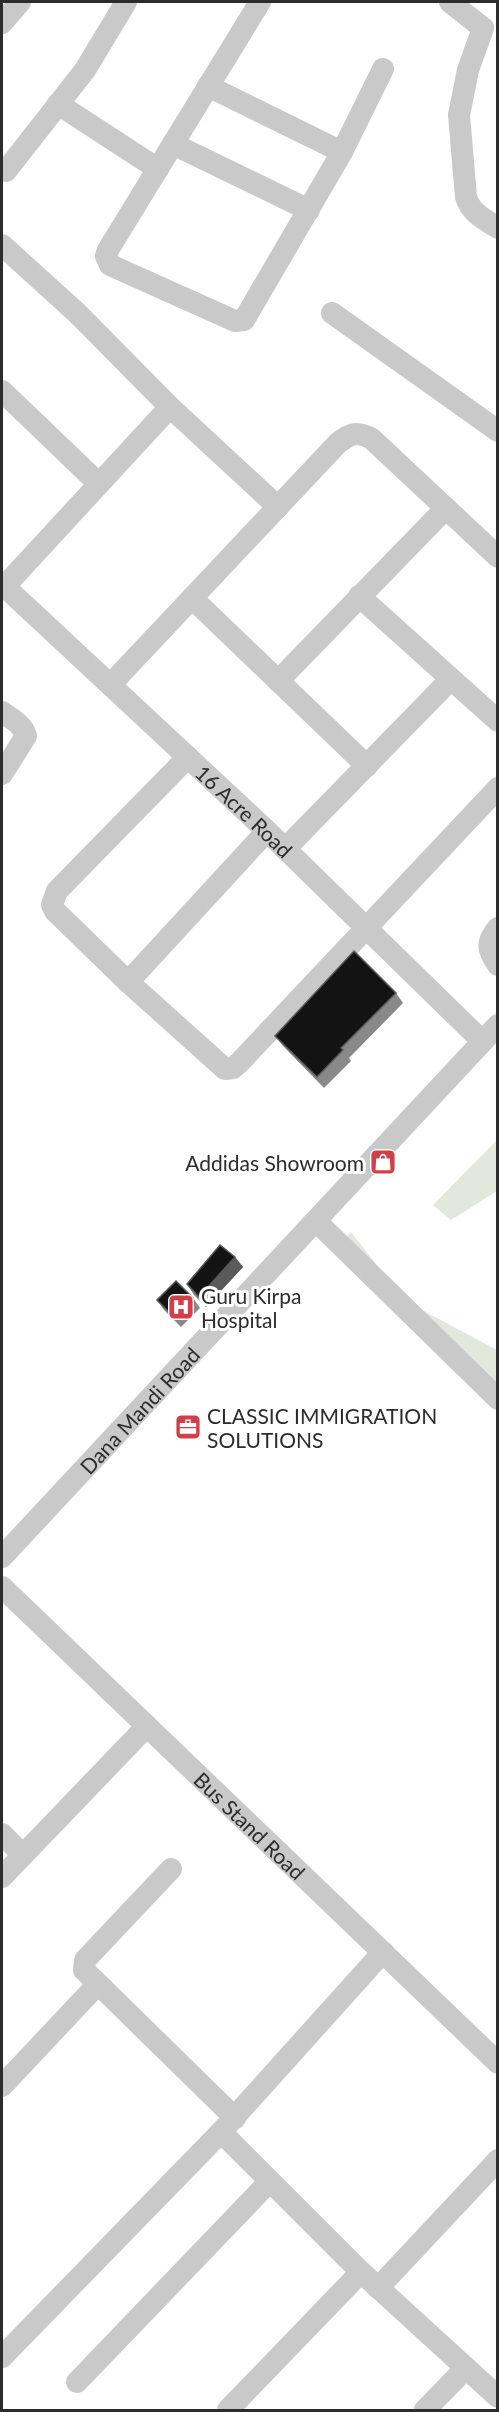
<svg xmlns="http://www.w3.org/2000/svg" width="499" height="2412" font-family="Lato,sans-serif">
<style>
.green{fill:#e2e8db}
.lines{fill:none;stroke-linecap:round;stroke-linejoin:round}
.minor{stroke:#c9c9c9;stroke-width:22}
.wall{fill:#898989}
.shaded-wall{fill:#5a5a5a}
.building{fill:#131313;stroke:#5a5a5a;stroke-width:1.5}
.labels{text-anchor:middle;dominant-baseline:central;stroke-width:6;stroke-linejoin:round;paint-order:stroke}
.street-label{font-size:21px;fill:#2c2c2c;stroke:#fff}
.poi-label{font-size:21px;fill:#2c2c2c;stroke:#fff;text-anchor:start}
</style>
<rect width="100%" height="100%" fill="#fff"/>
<path class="green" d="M497 1140V1191L451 1220 433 1205Z
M351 1232 405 1301 497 1350V1401L338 1247Z"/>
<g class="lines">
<g class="minor">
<path d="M260 2 108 250 106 256 110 265 235 321 244 320 342 152 383 69"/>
<path d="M450 2 483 28 468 70 459 115 466 197C471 213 484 219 498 228"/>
<path d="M2 23 20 2"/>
<path d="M208 86 342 152"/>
<path d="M58 104 158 169"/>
<path d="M173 144 309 210"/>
<path d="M6 171 85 70 126 2"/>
<path d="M2 245 77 313 170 407 278 507"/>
<path d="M332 313 498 431"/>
<path d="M2 391 99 484"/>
<path id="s1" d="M2 584 267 831 482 1041"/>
<path d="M4 587 170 407"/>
<path d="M359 596 498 721"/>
<path d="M192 598 367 766"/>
<path d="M278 681 446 508"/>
<path d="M111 684 338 443C351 433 357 431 372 439L498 557"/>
<path d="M2 712C11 719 23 724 26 736L2 774"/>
<path d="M188 757 57 891 52 905 55 911 128 982 225 1069 233 1068 239 1063 498 788"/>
<path d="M285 849 451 679"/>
<path d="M498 928C486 942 487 950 498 965"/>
<path d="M128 982 267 831"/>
<path d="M316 1221 498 1399"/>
<path id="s2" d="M2 1557 498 1025"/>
<path id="s3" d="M2 1587 498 2063"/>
<path d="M2 1834 23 1855"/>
<path d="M171 1869 85 1960 84 1970 235 2118"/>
<path d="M2 1877 147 1726"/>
<path d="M2 2086 97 1985"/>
<path d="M221 2132 361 2272 498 2397"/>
<path d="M378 2288 498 2160"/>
<path d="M2 2357 221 2132 383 1952"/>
<path d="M77 2382 269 2182"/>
<path d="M228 2410 361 2272"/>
<path d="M425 2410 466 2368"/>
</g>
</g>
<path class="wall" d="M396 993 403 1003 349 1058 351 1061 324 1088 283 1046 275 1036Z
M235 1257 243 1267 206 1307 194 1295 187 1284Z
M193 1298 200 1308 181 1327 164 1310 157 1300Z"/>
<path class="shaded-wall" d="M235 1257 243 1267 206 1307 199 1297Z"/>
<path class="building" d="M354 951 396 993 341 1048 343 1050 317 1077 275 1036Z
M220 1245 235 1257 199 1297 187 1284Z
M176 1281 193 1298 174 1317 157 1300Z"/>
<defs>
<symbol id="shop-square" viewBox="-11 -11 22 22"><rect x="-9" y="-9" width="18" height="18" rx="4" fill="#d14049" stroke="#fff"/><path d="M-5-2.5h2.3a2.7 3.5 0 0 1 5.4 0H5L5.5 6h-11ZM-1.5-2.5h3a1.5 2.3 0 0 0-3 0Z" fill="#fff"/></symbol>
<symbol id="hospital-square" viewBox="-11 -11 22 22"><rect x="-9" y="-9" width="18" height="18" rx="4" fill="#d14049" stroke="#fff"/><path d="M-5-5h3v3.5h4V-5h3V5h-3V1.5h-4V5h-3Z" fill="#fff"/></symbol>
<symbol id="office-square" viewBox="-11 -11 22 22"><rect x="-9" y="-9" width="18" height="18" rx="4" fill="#d14049" stroke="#fff"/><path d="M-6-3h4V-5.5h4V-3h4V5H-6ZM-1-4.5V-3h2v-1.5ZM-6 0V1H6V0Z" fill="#fff"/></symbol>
</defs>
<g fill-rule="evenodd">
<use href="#shop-square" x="368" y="1147" width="30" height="30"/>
<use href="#hospital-square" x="166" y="1292" width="30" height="30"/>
<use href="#office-square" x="173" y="1412" width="30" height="30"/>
</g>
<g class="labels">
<g class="street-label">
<text stroke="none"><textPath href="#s1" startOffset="332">16 Acre Road</textPath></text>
<text stroke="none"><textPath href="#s2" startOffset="201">Dana Mandi Road</textPath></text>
<text stroke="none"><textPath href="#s3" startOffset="344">Bus Stand Road</textPath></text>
</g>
<g class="poi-label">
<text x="364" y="1162" text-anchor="end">Addidas Showroom</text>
<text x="201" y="1295">Guru Kirpa<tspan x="201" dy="24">Hospital</tspan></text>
<text x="207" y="1415">CLASSIC IMMIGRATION<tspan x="207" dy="24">SOLUTIONS</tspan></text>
</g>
</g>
<rect width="499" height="2412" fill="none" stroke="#2c2c2c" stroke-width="6"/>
</svg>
